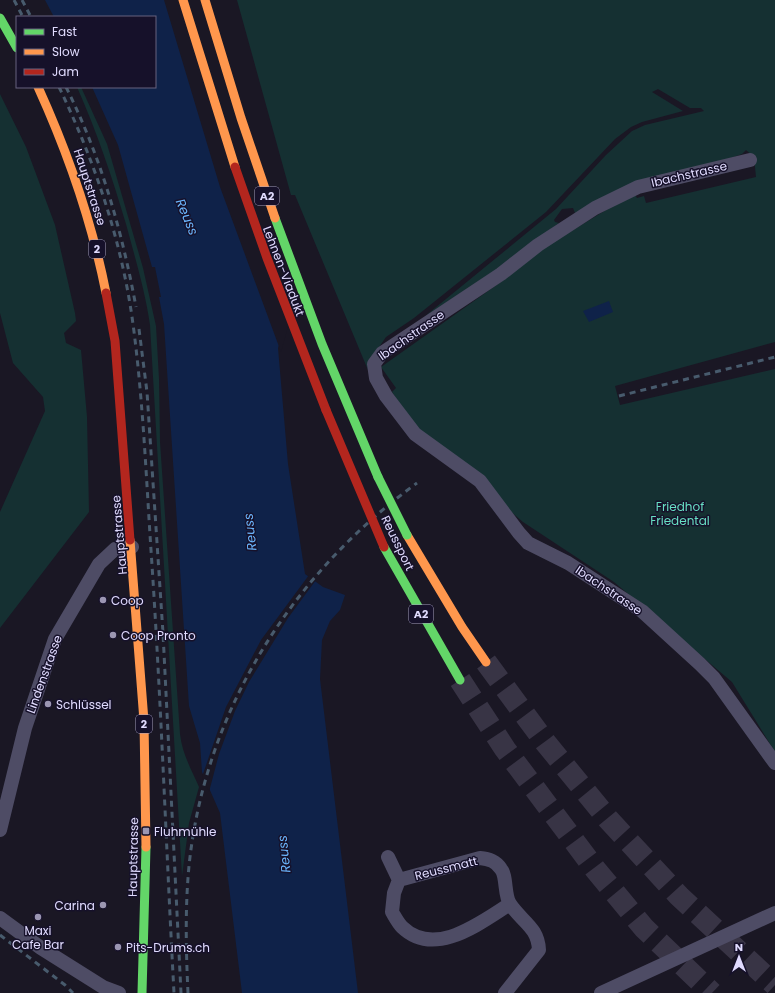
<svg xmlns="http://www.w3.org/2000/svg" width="775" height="993" font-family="Poppins,sans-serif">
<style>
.green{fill:#153032}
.water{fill:#0f2249}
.pier{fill:#1a1724}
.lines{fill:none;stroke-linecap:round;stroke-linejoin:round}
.highway-tunnel{stroke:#383445;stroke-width:22;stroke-dasharray:22 11;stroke-linecap:butt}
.street{stroke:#4e4c65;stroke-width:14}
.fast{stroke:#63d668;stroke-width:9}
.slow{stroke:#ff974d;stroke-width:9}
.jam{stroke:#b3261e;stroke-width:9}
.rail{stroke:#485b6d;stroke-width:3;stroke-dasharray:6 5;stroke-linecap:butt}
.fast-bridge{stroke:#63d668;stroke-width:9}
.jam-bridge{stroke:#b3261e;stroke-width:9}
.poi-dot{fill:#9b96b2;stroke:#16112a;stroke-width:1.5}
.labels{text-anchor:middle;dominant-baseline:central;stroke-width:3;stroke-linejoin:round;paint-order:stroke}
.shield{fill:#16112a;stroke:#a39ebe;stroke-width:1}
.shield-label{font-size:11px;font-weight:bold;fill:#e0dbfe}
.street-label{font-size:12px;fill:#e0dbfe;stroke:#16112a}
.park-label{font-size:12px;fill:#67dfc4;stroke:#16112a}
.poi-label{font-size:12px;fill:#e0dbfe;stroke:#16112a;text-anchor:start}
.water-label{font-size:13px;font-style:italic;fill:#6bb5fd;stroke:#16112a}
</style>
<rect width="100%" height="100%" fill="#1a1724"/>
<path class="green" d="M237 0H775V342L615 386 620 405 775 369V752L732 682 614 582 523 522 420 434 392 392 396 388 381 367 505 279 532 255 634 193 637 198 644 196 646 203 756 177 754 157 746 150 742 154 575 213 573 208 562 209 554 220 555 222 559 223 502 266 424 317 556 209 606 155 632 131 645 125 704 111 701 108H690L658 89 652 92 683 111 642 122 631 127 615 139 546 212 414 318 386 337 377 350 368 370 295 195H291Z
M77 87H81L107 144 143 268 156 326 159 379 160 442 180 734C182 753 191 769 199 787L189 823 182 876 150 325C145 290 135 258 126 224 112 177 97 132 77 87Z
M0 94 26 147 55 225 75 313 76 321 64 333 66 343 81 350 87 417 89 512 0 628V512L45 411 43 397 13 363 0 313Z"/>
<path class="water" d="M45 0H206L293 301 278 348 288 464 305 574 323 587 345 595 340 610 330 621 322 640 320 679 358 993H242L220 813 202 772 200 743 189 706 164 324 159 297H161L155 267H152L118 145 92 87H155V17H54Z
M609 301 613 312 589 322 583 311Z"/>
<path class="pier" d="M164 0H208L295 301 281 352 220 187Z
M309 575 316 580 288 618 249 682 235 711 219 754 209 792 202 777 226 707 261 640Z"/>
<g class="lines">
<path class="highway-tunnel" d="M486 662 545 742 608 819 679 896 775 985
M460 680 505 749 595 869 644 928 712 993"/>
<path class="street" d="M750 160 638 187 595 208 538 245 501 274 382 353 374 364 376 378 386 396 415 434 480 481 519 533 528 543 568 563 642 611 700 664 714 678 775 763
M0 830 25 728 55 639 99 564 115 549 132 547
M388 857 399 880 480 858C489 859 496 861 501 869 507 876 504 895 510 904 522 922 538 927 539 950L505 993
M399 880 394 893 392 912C395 917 398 923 402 927 435 959 481 922 510 904
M0 918 41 948 103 987 119 993
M601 993 775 913"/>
<path class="fast" d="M0 18 17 48
M275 218 322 344 378 477
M384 547 460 680
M142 993 146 847"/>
<path class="slow" d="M183 0 235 167
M205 0 241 118 275 218
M38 87C68 153 92 222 106 293
M407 535 462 627 486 662
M130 540 144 721 146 847"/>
<path class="jam" d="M235 167 267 258 326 410
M106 293 115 341 130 540"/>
<path class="rail" d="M14 0 23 17
M22 0 31 17
M59 87C95 162 122 242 133 324 143 399 146 475 151 550 161 698 166 845 174 993
M66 87C101 157 122 231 136 307
M139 329 147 392 163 633 181 993
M619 396 775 357
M0 935 65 985 73 993
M188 993C186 951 185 908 189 866 205 710 292 574 417 483"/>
<path class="fast-bridge" d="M378 477 407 535"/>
<path class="jam-bridge" d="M326 410 384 547"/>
</g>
<g class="poi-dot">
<circle cx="103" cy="600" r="4"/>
<circle cx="113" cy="635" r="4"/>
<circle cx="48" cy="704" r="4"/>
<rect x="142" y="827" width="8" height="8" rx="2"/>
<circle cx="103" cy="905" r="4"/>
<circle cx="38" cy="917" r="4"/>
<circle cx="118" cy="947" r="4"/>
</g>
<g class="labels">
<g class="shield">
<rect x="255" y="187" width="24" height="18" rx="3"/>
<rect x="89" y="240" width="16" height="18" rx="3"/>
<rect x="409" y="605" width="24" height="18" rx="3"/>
<rect x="136" y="715" width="16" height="18" rx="3"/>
</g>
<g class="shield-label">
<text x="267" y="196">A2</text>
<text x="97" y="249">2</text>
<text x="421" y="614">A2</text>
<text x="144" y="724">2</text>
</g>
<g class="street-label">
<text transform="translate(689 174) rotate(-13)">Ibachstrasse</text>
<text transform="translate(90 187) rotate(72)">Hauptstrasse</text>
<text transform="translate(284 271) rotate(69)">Lehnen-Viadukt</text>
<text transform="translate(411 335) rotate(-35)">Ibachstrasse</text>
<text transform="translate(119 535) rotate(-95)">Hauptstrasse</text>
<text transform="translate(398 543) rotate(64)">Reussport</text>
<text transform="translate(609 590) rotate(34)">Ibachstrasse</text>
<text transform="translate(44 674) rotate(-70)">Lindenstrasse</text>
<text transform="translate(133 857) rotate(-89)">Hauptstrasse</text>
<text transform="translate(446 868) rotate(-14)">Reussmatt</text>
</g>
<g class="park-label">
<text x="680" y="506">Friedhof<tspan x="680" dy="14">Friedental</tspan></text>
</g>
<g class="poi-label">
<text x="111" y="600">Coop</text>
<text x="121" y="635">Coop Pronto</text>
<text x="56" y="704">Schlüssel</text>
<text x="154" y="831">Fluhmühle</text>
<text x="95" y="905" text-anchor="end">Carina</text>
<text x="38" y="930" text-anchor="middle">Maxi<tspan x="38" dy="14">Cafe Bar</tspan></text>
<text x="126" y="947">Pits-Drums.ch</text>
</g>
<g class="water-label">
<text transform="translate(187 217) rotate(67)">Reuss</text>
<text transform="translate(250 532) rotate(-96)">Reuss</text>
<text transform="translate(284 854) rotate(-96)">Reuss</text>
</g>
</g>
<rect x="16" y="16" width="140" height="72" fill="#16112a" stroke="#67627f"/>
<rect x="24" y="29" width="20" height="6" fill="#63d668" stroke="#67627f"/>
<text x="52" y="36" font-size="12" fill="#e0dbfe">Fast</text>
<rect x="24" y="49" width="20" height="6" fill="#ff974d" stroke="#67627f"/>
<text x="52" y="56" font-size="12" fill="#e0dbfe">Slow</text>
<rect x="24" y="69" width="20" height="6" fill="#b3261e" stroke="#67627f"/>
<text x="52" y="76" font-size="12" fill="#e0dbfe">Jam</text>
<g transform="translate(739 957)" stroke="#16112a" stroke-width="3" paint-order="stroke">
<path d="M0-3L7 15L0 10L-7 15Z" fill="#e0dbfe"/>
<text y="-6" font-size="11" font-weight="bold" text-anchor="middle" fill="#e0dbfe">N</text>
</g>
</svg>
